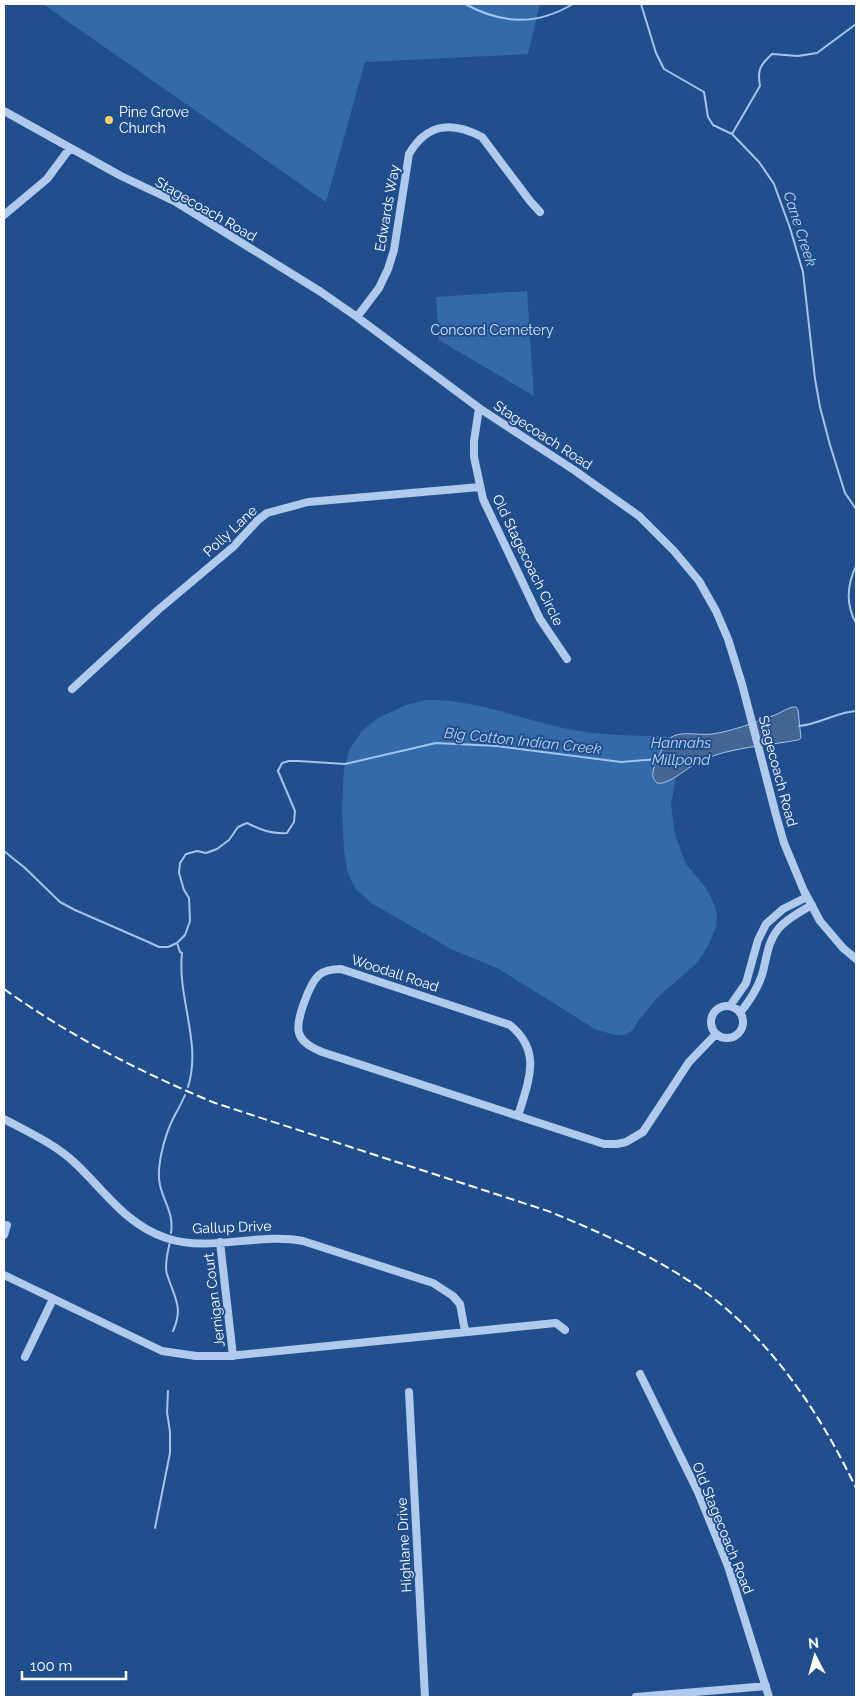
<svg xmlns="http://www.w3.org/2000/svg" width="860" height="1701" font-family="Raleway,sans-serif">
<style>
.green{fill:#3469aa}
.water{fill:#456592;stroke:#a2c4ed}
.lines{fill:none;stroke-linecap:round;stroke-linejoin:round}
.stream{stroke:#a2c4ed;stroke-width:2}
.minor{stroke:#afcaec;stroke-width:8}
.rail{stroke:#fff;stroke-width:2;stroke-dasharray:9 4;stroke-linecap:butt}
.poi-dot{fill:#f9d270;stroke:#214f8d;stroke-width:2}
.labels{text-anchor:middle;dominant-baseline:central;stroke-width:4;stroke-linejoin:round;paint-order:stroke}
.poi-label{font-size:14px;fill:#fff;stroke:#214f8d;text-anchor:start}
.street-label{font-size:14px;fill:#fff;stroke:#214f8d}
.park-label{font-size:14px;fill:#d4e4f9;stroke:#214f8d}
.water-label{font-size:15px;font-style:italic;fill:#bbd4f3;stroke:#214f8d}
</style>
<rect width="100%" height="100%" fill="#214f8d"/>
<path class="green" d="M43 4H540L528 54 365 62 326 202Z
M527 291 534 396 439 340 436 297Z
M426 700C476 699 520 719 568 729 601 736 637 735 671 737L664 745 653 772 661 784 676 776 671 805 675 835 686 864 706 888 715 906 717 917 716 927 708 946 697 963 658 997 638 1021 633 1030 625 1035H614L595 1029 499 969 451 949 371 903 356 889 351 880 347 870 344 850 342 809 344 768 350 748 362 731 378 718 406 705Z"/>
<path class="water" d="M793 707H796L798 710 801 738 798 740C766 746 730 747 700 761 689 766 668 786 657 783 654 780 652 777 653 772 654 765 664 742 670 738 680 730 700 736 712 734 733 731 756 722 775 715 782 712 787 708 793 707Z"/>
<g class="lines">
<path class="stream" d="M465 4C502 24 536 26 573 4
M641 4 656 53 664 69 704 92 708 117 713 125 732 134 759 162 774 184 790 228 803 272 815 379 820 407 830 445 845 493 856 509
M732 134 760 86C757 70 760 65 772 54L798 56 817 53 856 24
M856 566C847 585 846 605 856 623
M799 726C820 724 837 712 856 711
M4 851 25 868 60 902 75 910 146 941 159 947H168L177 943 185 935 190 921 189 898 184 890 179 873 180 863 186 854 197 851 206 853 217 849 229 840 238 827 247 823C261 830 271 834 287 833L294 822 295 811 278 771 282 763 289 761H298L345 764 436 743 497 746 621 762 658 759
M177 943 180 952 182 953C177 998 202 1042 188 1087
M171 1233C174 1213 164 1203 160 1185 156 1168 164 1139 171 1123 175 1114 181 1105 185 1095
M170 1242C168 1251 164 1265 167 1274 174 1297 184 1307 173 1331
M155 1528 170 1453V1432L167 1412 168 1391"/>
<path class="minor" d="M4 111 121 176 176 202 321 292 357 317 479 408 574 470 639 516 674 551 699 581 716 611 728 639 742 684 776 815 784 843 804 891 820 921 843 948 856 959
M4 215 47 179 70 148
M357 317 379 288 388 269 394 250 409 154C427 123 452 121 482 137L530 201 540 212
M479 408 474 441V457L483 499 540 619 567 659
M72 689 158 610 233 547 258 520 267 513 308 502 480 487
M711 1022a16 16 0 1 1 32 0a16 16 0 1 1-32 0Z
M730 1006 746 983 758 940 766 924 783 909 807 897
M740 1013C749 1001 757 990 762 975 767 958 767 942 779 928 788 918 800 912 812 905
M518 1116 322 1052C313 1048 302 1043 299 1033 295 1021 310 983 319 975 325 970 333 969 341 969L510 1025C543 1052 528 1082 518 1116L604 1144H617L626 1142 643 1132 689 1062 716 1034
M4 1119C28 1132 55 1144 75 1163 105 1191 125 1224 166 1238 210 1253 258 1232 303 1241L433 1283 453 1296 460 1304 465 1331
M4 1235 7 1225
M220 1242 233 1356
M4 1275 162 1351 196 1356H229L556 1323 565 1330
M25 1357 53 1299
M640 1374 698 1492 728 1566 769 1697
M409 1392 425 1697
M636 1697 766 1686"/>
<path class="rail" d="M4 989C70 1036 140 1072 215 1103L548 1211C602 1233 656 1257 704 1291 772 1341 820 1413 856 1488"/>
</g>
<circle class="poi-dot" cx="109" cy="120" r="5"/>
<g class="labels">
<g class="poi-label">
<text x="119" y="112">Pine Grove<tspan x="119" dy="16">Church</tspan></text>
</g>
<g class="street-label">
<text transform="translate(387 208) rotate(-80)">Edwards Way</text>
<text transform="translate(206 209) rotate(30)">Stagecoach Road</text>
<text transform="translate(543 435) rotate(33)">Stagecoach Road</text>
<text transform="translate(230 531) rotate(-43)">Polly Lane</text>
<text transform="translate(528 560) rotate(64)">Old Stagecoach Circle</text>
<text transform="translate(778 771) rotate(75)">Stagecoach Road</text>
<text transform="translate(395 973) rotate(18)">Woodall Road</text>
<text transform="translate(232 1227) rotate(-2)">Gallup Drive</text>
<text transform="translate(214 1300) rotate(-97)">Jernigan Court</text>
<text transform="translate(723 1528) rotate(68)">Old Stagecoach Road</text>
<text transform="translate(404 1545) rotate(-93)">Highlane Drive</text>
</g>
<g class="park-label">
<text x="492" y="330">Concord Cemetery</text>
</g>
<g class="water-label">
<text transform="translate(800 229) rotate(72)">Cane Creek</text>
<text transform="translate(523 741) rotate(6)">Big Cotton Indian Creek</text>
<text x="681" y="743">Hannahs<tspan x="681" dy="17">Millpond</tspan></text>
</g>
</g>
<rect width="860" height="1701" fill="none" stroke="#ffffff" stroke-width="10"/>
<g transform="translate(815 1656) rotate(354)" stroke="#214f8d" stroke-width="4" paint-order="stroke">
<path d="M0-4L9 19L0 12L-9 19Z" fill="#ffffff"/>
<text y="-8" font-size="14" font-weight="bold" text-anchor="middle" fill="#ffffff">N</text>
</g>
<path d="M22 1671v8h104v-8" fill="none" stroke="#ffffff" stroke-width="2.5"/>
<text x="30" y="1671" font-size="15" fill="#ffffff" stroke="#214f8d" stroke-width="4" paint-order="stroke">100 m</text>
</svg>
